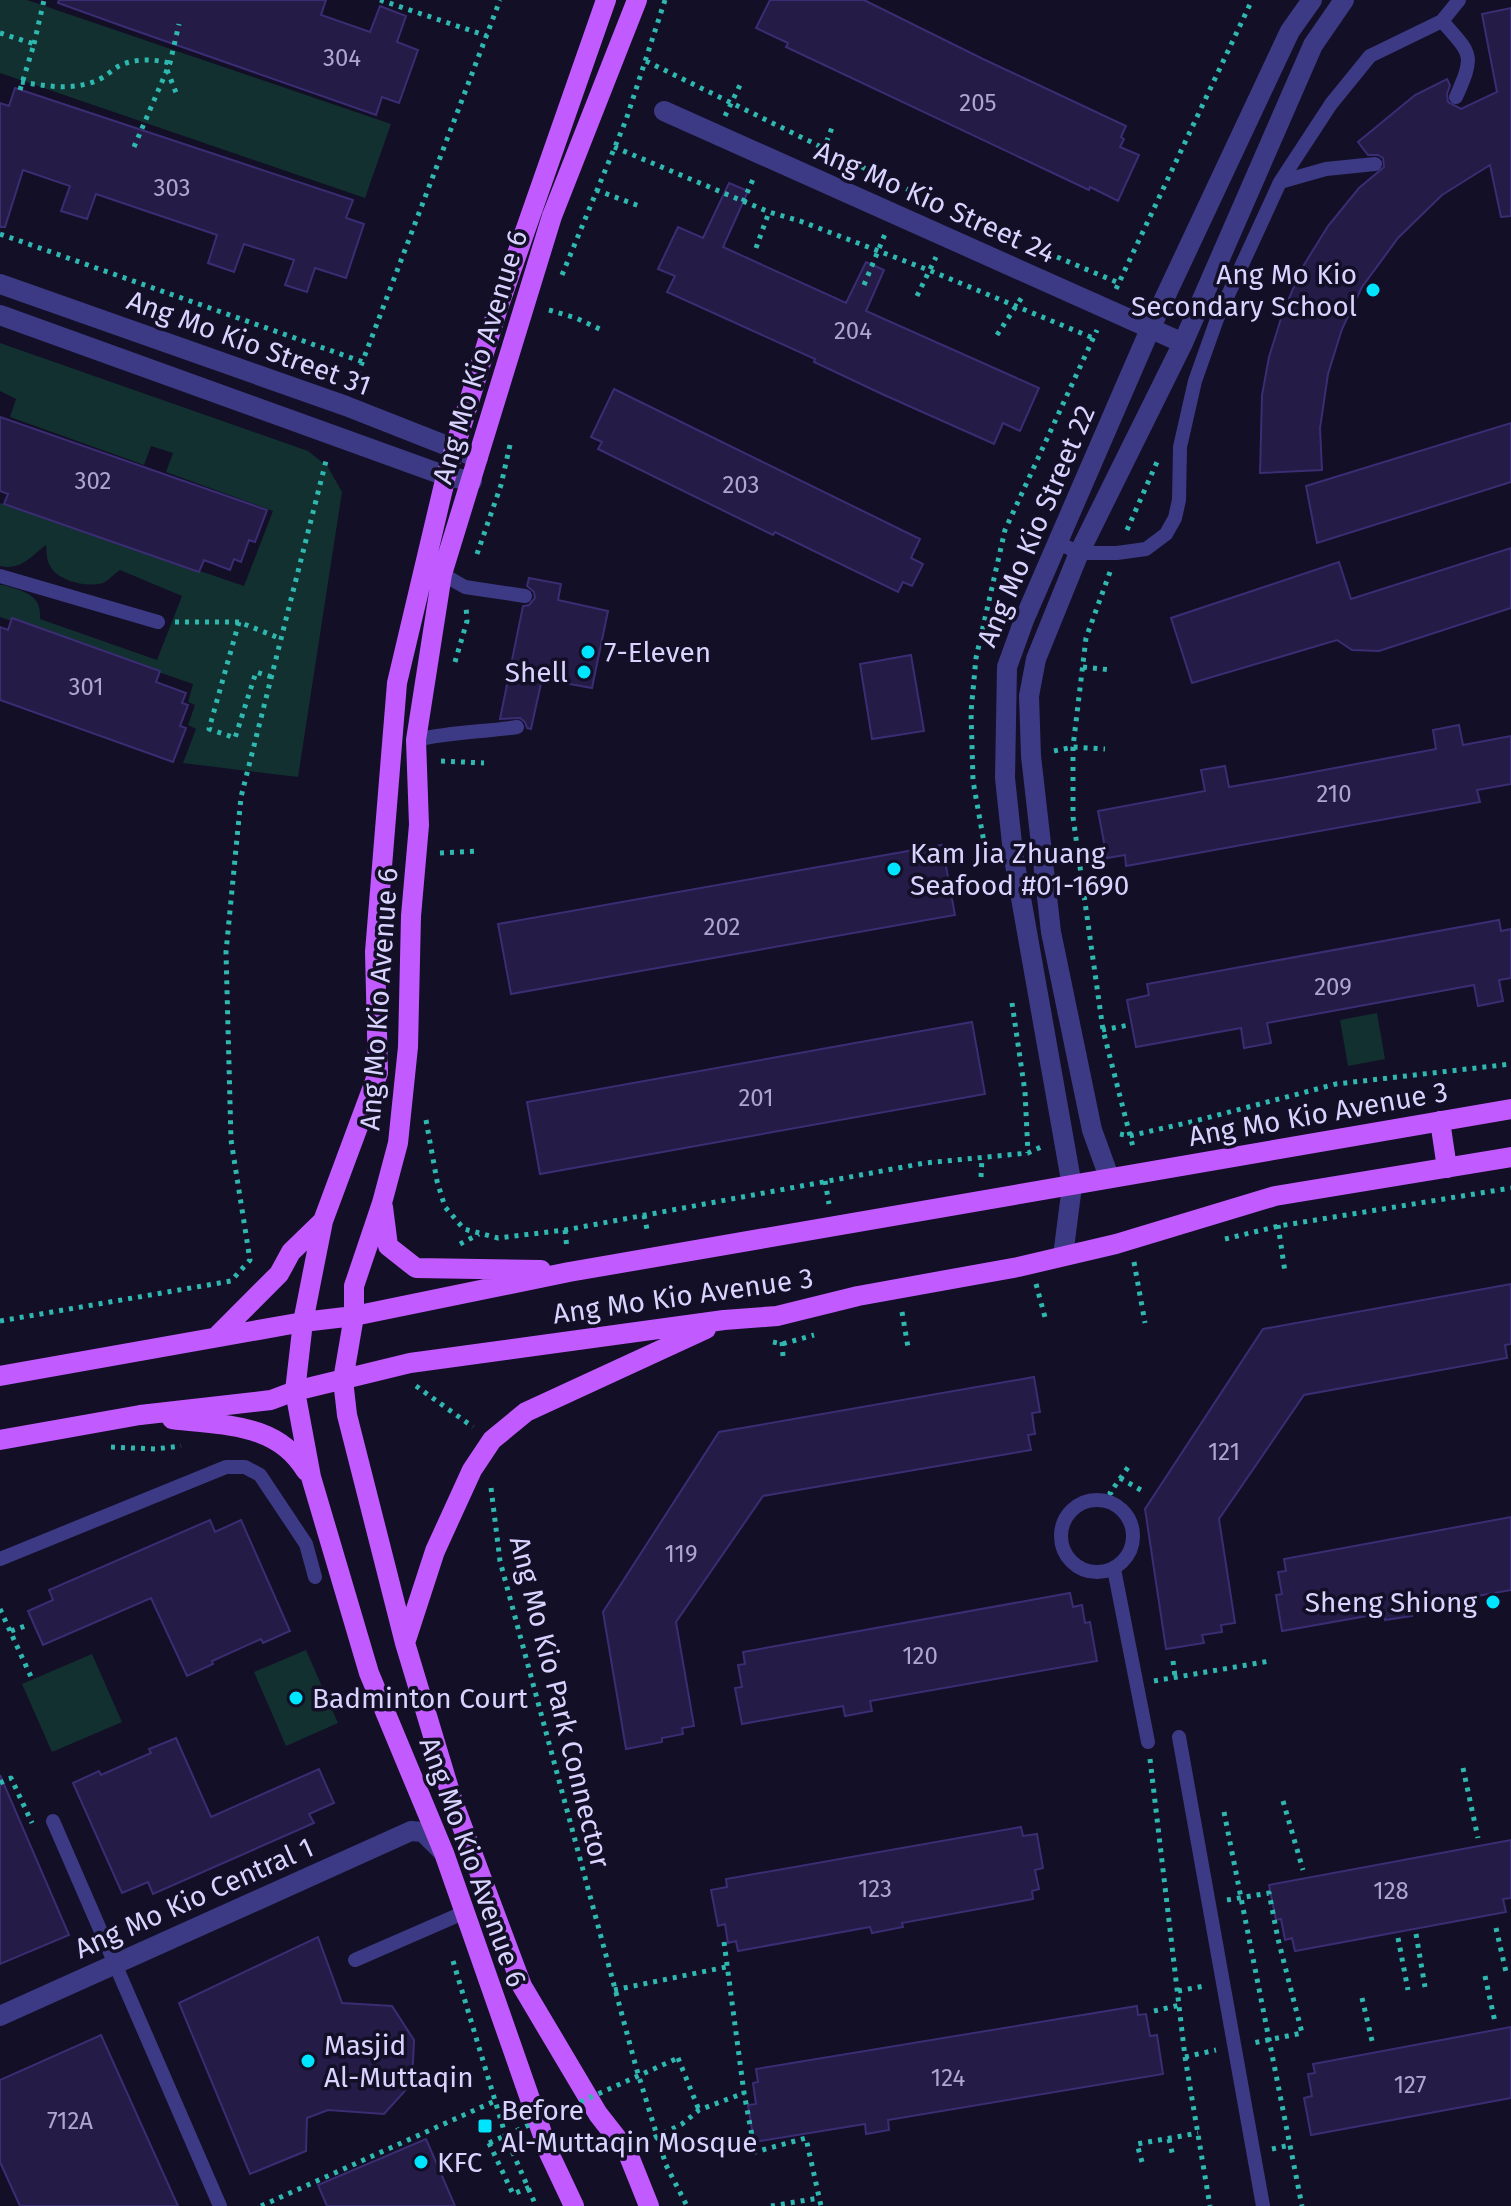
<svg xmlns="http://www.w3.org/2000/svg" width="1511" height="2206" font-family="'Fira Sans',sans-serif">
<style>
.green{fill:#12302f}
.building{fill:#241b47;stroke:#3b2d73;stroke-width:2}
.lines{fill:none;stroke-linecap:round;stroke-linejoin:round}
.path{stroke:#2fb8b0;stroke-width:5;stroke-dasharray:4 6;stroke-linecap:butt}
.lane{stroke:#3d3a85;stroke-width:14}
.street{stroke:#3d3a85;stroke-width:20}
.primary{stroke:#c25bff;stroke-width:20}
.path-bridge{stroke:#2fb8b0;stroke-width:5;stroke-dasharray:4 6;stroke-linecap:butt}
.poi-dot{fill:#00e5ff;stroke:#130f26;stroke-width:3}
.labels{text-anchor:middle;dominant-baseline:central;stroke-width:7;stroke-linejoin:round;paint-order:stroke}
.number-label{font-size:24px;fill:#aca6d1}
.street-label{font-size:28px;fill:#d9d4ff;stroke:#130f26}
.poi-label{font-size:28px;fill:#d9d4ff;stroke:#130f26;text-anchor:start}
</style>
<rect width="100%" height="100%" fill="#130f26"/>
<path class="green" d="M0 0H27L391 124 365 198 0 73Z
M0 343 308 451 328 467 342 492 298 777 183 763 196 729 188 725 195 705 188 702 193 684 0 617V585H3C23 591 42 594 40 619L157 660 182 596 120 570C115 573 110 579 105 582 91 589 60 581 52 569 46 561 47 554 46 545 31 556 21 571 0 566V503L244 586 273 511 166 472 173 453 151 446 144 465 10 417 16 399 0 391Z
M1377 1013 1385 1059 1348 1066 1340 1020Z
M306 1650 338 1723 286 1746 254 1672Z
M92 1654 122 1722 52 1752 22 1684Z"/>
<path class="building" d="M59 0H326L321 15 370 32 380 6 406 16 397 42 418 50 399 103 382 97 376 115 125 27 58 3Z
M770 0H864L983 59 1126 126 1121 137 1124 139 1120 147 1139 155 1118 201 1090 187 1089 190 786 47 788 43 756 28Z
M1511 8V216L1501 217 1490 165 1442 195 1398 238 1362 287 1342 329 1328 374 1320 428 1322 470 1260 473 1262 395 1269 357 1283 312 1302 268 1328 226 1359 188 1384 167 1383 158 1378 155H1368L1358 142 1415 95 1447 79 1450 85 1447 94 1448 102 1461 109 1497 92 1482 14Z
M15 88 353 200 346 218 364 224 346 278 315 268 307 292 285 285 294 260 244 244 234 272 208 263 217 235 96 194 87 219 61 211 70 186 23 170 5 227H0V103L9 106Z
M729 183 748 191 723 247 846 303 866 262 884 270 866 311 1039 388 1020 431 1003 423 994 444 882 394 814 362 815 359 667 292 675 276 658 269 678 227 703 238Z
M614 389 920 539 911 558 923 564 912 586 903 582 898 592 775 532 773 535 598 449 602 442 591 437Z
M0 417 267 510 255 542 249 540 241 562 234 559 230 570 204 560 199 572 4 504 8 494 0 491Z
M1511 423V482L1317 543 1306 486Z
M1511 548V608L1379 651 1352 650 1337 640 1192 683 1171 618 1339 562 1351 599Z
M529 578 561 584 558 600 608 611 592 688 542 679 531 729 527 728 525 722 520 718 500 719 523 606 529 605 535 598 534 592 527 586Z
M12 618 160 671 156 682 186 693 182 703 188 705 180 726 186 728 173 762 0 700V627L8 630Z
M911 655 924 731 872 739 860 664Z
M1459 725 1463 745 1511 736V784L1477 790 1480 802 1126 866 1125 855 1107 858 1098 811 1205 791 1201 770 1225 766 1229 787 1287 777 1436 749 1433 730Z
M942 845 955 915 511 994 498 924Z
M1499 920 1501 931 1511 929V978L1499 980 1503 1001 1478 1006 1474 985 1267 1023 1271 1043 1244 1048 1241 1028 1136 1047 1127 1000 1149 995 1147 984Z
M972 1022 985 1094 540 1174 527 1102Z
M1511 1284V1344L1505 1345 1507 1358 1304 1395 1219 1519 1235 1623 1221 1625 1222 1632 1202 1635 1204 1643 1166 1649 1145 1509 1263 1329Z
M1034 1377 1040 1412 1032 1413 1035 1434 1028 1435 1031 1450 763 1496 676 1622 694 1726 682 1728 683 1734 662 1738V1742L626 1749 603 1612 719 1432Z
M1511 1517V1590L1410 1608 1412 1616 1385 1620 1384 1613 1282 1631 1276 1595 1282 1594 1278 1572 1286 1571 1284 1559Z
M210 1520 215 1532 241 1520 290 1631 263 1643 261 1639 212 1661 213 1664 187 1676 151 1598 43 1645 28 1611 53 1600 49 1590Z
M1070 1593 1073 1607 1082 1605 1085 1623 1090 1622 1097 1661 870 1701 872 1711 845 1716 843 1706 742 1724 735 1688 742 1687 738 1665 745 1664 743 1652Z
M176 1738 211 1817 319 1769 334 1803 309 1814 314 1823 153 1894 148 1882 122 1893 73 1783 99 1771 101 1775 151 1753 149 1749Z
M0 1775 69 1935 0 1964Z
M1021 1827 1023 1836 1037 1834 1043 1868 1035 1870 1039 1889 1032 1891 1033 1899 902 1923 903 1927 872 1933 870 1927 738 1951 736 1941 728 1943 725 1924 718 1926 711 1890 727 1887 726 1879Z
M1511 1840V1898L1503 1899 1506 1912 1295 1951 1292 1938 1285 1940 1281 1919 1276 1920 1269 1885Z
M318 1937 342 2003 392 2006 414 2040 412 2083 384 2114 328 2110 307 2118 306 2151 250 2174 179 2003Z
M1137 2006 1138 2015 1146 2014 1150 2036 1157 2035 1163 2074 888 2120 889 2130 866 2134 865 2124 754 2142 748 2105 756 2104 753 2083 758 2082 756 2069Z
M1511 2027V2098L1311 2135 1304 2098 1312 2096 1308 2074 1315 2073 1313 2064Z
M101 2035 178 2206H20L0 2162V2080Z
M426 2139 455 2206H327L318 2185Z"/>
<g class="lines">
<path class="path" d="M380 0 487 36
M0 33 34 44 20 90
M34 44 44 0
M646 61 913 192
M167 70 177 95
M21 82C46 86 73 91 98 80 105 77 112 70 119 66 135 58 153 59 170 63
M725 116 741 83
M134 147 170 63 179 24
M614 147 769 212 800 221 931 271 1093 338
M823 151 833 125
M596 190 642 207
M743 202 754 177
M0 234 363 362
M756 248 769 212
M1057 257 1119 283
M562 275 626 120 665 0
M864 285 885 234
M1116 289 1252 0
M917 296 936 257
M549 310 576 318 604 331
M997 335 1024 294
M354 384 500 0
M1127 530 1157 462
M477 554 501 485 510 445
M1110 572 1086 638 1073 747V817L1103 1030 1134 1151
M175 622H239L279 638
M239 622 209 729 235 738 256 672 272 677
M455 662 467 621 466 606
M1083 667 1111 670
M1054 751 1073 747 1105 749
M441 761 484 763
M985 848 973 781 971 712 976 658 1005 530 1097 330
M440 853 478 851
M1012 1003 1025 1092 1028 1153
M1102 1030 1129 1025
M426 1120 437 1181 445 1207 464 1229 498 1238 565 1230 925 1163 1028 1153 1041 1147
M1120 1134 1129 1136 1195 1121 1336 1084 1511 1064
M981 1177 982 1158
M825 1181 829 1204
M644 1215 648 1234
M1278 1225 1285 1272
M565 1230 567 1249
M1225 1239 1279 1226 1511 1188
M460 1244 479 1234
M1134 1262 1145 1323
M1036 1284 1046 1321
M902 1312 908 1347
M0 1321 231 1281 250 1260 231 1140 226 952 241 797 327 457
M773 1342 782 1344 814 1335
M782 1342 783 1356
M416 1386 473 1427
M111 1447 155 1449 181 1446
M1120 1478 1146 1493
M491 1488 500 1561 636 2067 666 2165 687 2206
M1130 1519 1110 1493 1131 1463
M0 1609 32 1679
M11 1631 25 1626
M1173 1661 1175 1677
M1154 1681 1270 1661
M1150 1759 1185 2057 1210 2206
M1463 1768 1478 1838
M0 1783 11 1778 32 1823
M1283 1801 1303 1870
M1224 1812 1302 2206
M1227 1900 1269 1893 1278 1939 1302 2033 1253 2043
M1496 1928 1506 1972
M1416 1934 1425 1987
M1398 1938 1408 1990
M724 1942 744 2093 755 2152 806 2138 821 2206
M453 1961 506 2137 536 2206
M1485 1976 1495 2022
M614 1990 726 1967
M1178 1991 1204 1986
M1362 1998 1373 2045
M1154 2011 1180 2005
M1185 2057 1216 2050
M678 2058 699 2110
M1169 2139 1173 2157
M645 2142 682 2124 699 2110 744 2093
M489 2143 513 2194 530 2187
M1272 2149 1290 2145
M1142 2162 1137 2144 1198 2133
M261 2206 495 2101
M771 2206 819 2198"/>
<path class="lane" d="M1442 21C1472 55 1475 54 1456 97
M1280 182 1326 169 1375 164
M1059 543 1079 553H1117L1146 549 1166 534 1175 518 1179 500 1180 447 1195 381 1217 319 1280 182 1331 104 1370 56 1442 21 1459 0
M442 574 465 587 525 596
M0 576 158 622
M416 740C449 732 484 732 517 727
M1061 1536a36 36 0 1 1 72 0a36 36 0 1 1-72 0Z
M0 1559 226 1467H245L260 1475 306 1544 315 1577
M1114 1569 1148 1742
M1179 1737 1263 2206
M53 1821 220 2206
M355 1960 463 1913"/>
<path class="street" d="M664 111 1183 343
M0 284 346 406 478 458
M0 315 446 476 472 481
M1109 1177 1092 1130 1051 932 1031 756 1029 696 1036 659 1079 553 1183 343 1313 45 1344 0
M1063 1256 1072 1186 1013 853 1005 778 1007 667 1024 620 1151 327 1290 31 1312 0
M0 2016 411 1831 423 1832 443 1852"/>
<path class="primary" d="M637 0 552 216 442 574 416 740 419 825 411 916 408 1047 398 1143 382 1203 354 1286V1316L343 1380 347 1415 405 1643 453 1802 522 1986 598 2114 627 2151 649 2206
M1440 1121 1447 1168
M383 1207 388 1246 416 1268 541 1270
M216 1337 279 1274 291 1252 323 1221
M0 1376 303 1322 354 1316 569 1272 1511 1109
M172 1419C223 1426 277 1422 306 1471
M0 1440 140 1415 271 1400 295 1391 410 1363 724 1320 777 1316 858 1296 1018 1267 1116 1244 1275 1196 1511 1157
M405 1643 435 1551 472 1470 492 1440 526 1412 706 1329
M574 2206 549 2153 444 1853 369 1673 311 1477 295 1391 303 1322 323 1221 378 1073 375 952 397 683 446 476 497 311 606 0"/>
<path class="path-bridge" d="M489 2143 678 2058"/>
</g>
<g class="poi-dot">
<circle cx="1373" cy="290" r="8"/>
<circle cx="588" cy="652" r="8"/>
<circle cx="584" cy="672" r="8"/>
<circle cx="894" cy="869" r="8"/>
<circle cx="1493" cy="1602" r="8"/>
<circle cx="296" cy="1698" r="8"/>
<circle cx="308" cy="2061" r="8"/>
<rect x="477" y="2118" width="16" height="16" rx="4"/>
<circle cx="421" cy="2162" r="8"/>
</g>
<g class="labels">
<g class="number-label">
<text x="342" y="58">304</text>
<text x="978" y="103">205</text>
<text x="172" y="188">303</text>
<text x="853" y="331">204</text>
<text x="93" y="481">302</text>
<text x="741" y="485">203</text>
<text x="86" y="687">301</text>
<text x="1334" y="794">210</text>
<text x="722" y="927">202</text>
<text x="1333" y="987">209</text>
<text x="756" y="1098">201</text>
<text x="1224" y="1452">121</text>
<text x="681" y="1554">119</text>
<text x="920" y="1656">120</text>
<text x="875" y="1889">123</text>
<text x="1391" y="1891">128</text>
<text x="948" y="2078">124</text>
<text x="1410" y="2085">127</text>
<text x="70" y="2121">712A</text>
</g>
<g class="street-label">
<text transform="translate(935 202) rotate(24)">Ang Mo Kio Street 24</text>
<text transform="translate(249 343) rotate(20)">Ang Mo Kio Street 31</text>
<text transform="translate(480 357) rotate(-73)">Ang Mo Kio Avenue 6</text>
<text transform="translate(1036 526) rotate(-67)">Ang Mo Kio Street 22</text>
<text transform="translate(379 999) rotate(-86)">Ang Mo Kio Avenue 6</text>
<text transform="translate(1318 1114) rotate(-10)">Ang Mo Kio Avenue 3</text>
<text transform="translate(683 1296) rotate(-8)">Ang Mo Kio Avenue 3</text>
<text transform="translate(560 1702) rotate(76)">Ang Mo Kio Park Connector</text>
<text transform="translate(473 1862) rotate(70)">Ang Mo Kio Avenue 6</text>
<text transform="translate(194 1898) rotate(-24)">Ang Mo Kio Central 1</text>
</g>
<g class="poi-label">
<text x="1357" y="274" text-anchor="end">Ang Mo Kio<tspan x="1357" dy="32">Secondary School</tspan></text>
<text x="604" y="652">7-Eleven</text>
<text x="568" y="672" text-anchor="end">Shell</text>
<text x="910" y="853">Kam Jia Zhuang<tspan x="910" dy="32">Seafood #01-1690</tspan></text>
<text x="1477" y="1602" text-anchor="end">Sheng Shiong</text>
<text x="312" y="1698">Badminton Court</text>
<text x="324" y="2045">Masjid<tspan x="324" dy="32">Al-Muttaqin</tspan></text>
<text x="501" y="2110">Before<tspan x="501" dy="32">Al-Muttaqin Mosque</tspan></text>
<text x="437" y="2162">KFC</text>
</g>
</g>
</svg>
